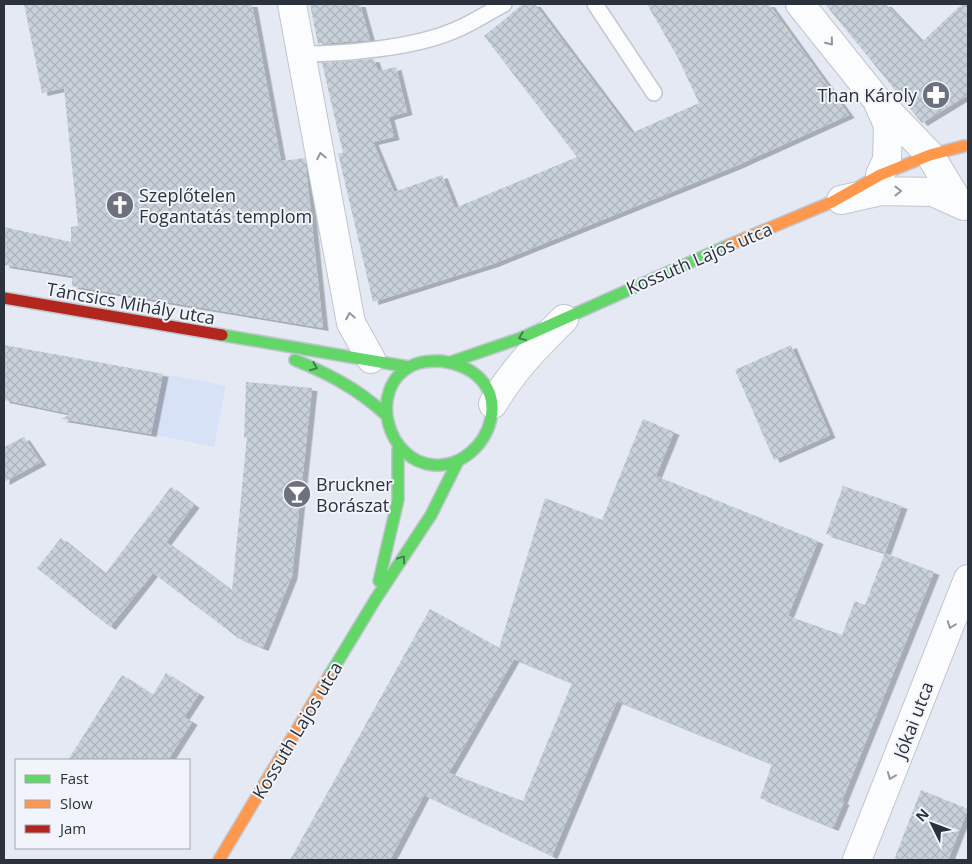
<svg xmlns="http://www.w3.org/2000/svg" width="972" height="864" font-family="'Open Sans',sans-serif">
<style>
.built{fill:#d7e2f7}
.building{fill:url(#building-cross-hatch);fill-rule:evenodd;filter:url(#shadow)}
.lines{fill:none;stroke-linecap:round;stroke-linejoin:round}
.lane-casing{stroke:#c0c5d0;stroke-width:18}
.street-casing{stroke:#c0c5d0;stroke-width:30}
.fast-casing{stroke:#c0c5d0;stroke-width:14}
.slow-casing{stroke:#c0c5d0;stroke-width:14}
.jam-casing{stroke:#c0c5d0;stroke-width:14}
.lane{stroke:#fbfcfd;stroke-width:15}
.street{stroke:#fbfcfd;stroke-width:28}
.fast{stroke:#63d668;stroke-width:11}
.slow{stroke:#ff974d;stroke-width:11}
.jam{stroke:#b3261e;stroke-width:11}
.oneway{stroke:#93969d}
.oneway2{stroke:#447b50}
.labels{text-anchor:middle;dominant-baseline:central;stroke-width:4;stroke-linejoin:round;paint-order:stroke}
.poi-label{font-size:18px;fill:#2b313d;stroke:#f1f4fa;text-anchor:start}
.street-label{font-size:18px;fill:#2b313d;stroke:#f1f4fa}
</style>
<defs>
<pattern id="building-cross-hatch" width="8" height="8" patternUnits="userSpaceOnUse" patternTransform="scale(1.25)"><rect width="8" height="8" fill="#c8d1d9"/><path d="M0 0l8 8M0 8l8-8" fill="none" stroke="#acb4bb"/></pattern>
<filter id="shadow"><feDropShadow dx="5.5" dy="3" stdDeviation="0" flood-color="#0004"/></filter>
</defs>
<rect width="100%" height="100%" fill="#e4e9f4"/>
<path class="built" d="M163 374 226 386 214 447 151 434Z"/>
<path class="building" d="M24 4H252L281 161 305 158 323 328 72 286V276L4 265V227L71 242V227L78 226 64 88 42 93Z
M310 4H360L370 40 318 44Z
M523 4H535L632 133 699 103 678 58 647 4H769L849 115 736 166 493 264 373 302 338 153H343L322 63 374 59 378 71 396 67 407 112 389 117 394 137 373 142 394 192 442 175 455 208 577 157 484 36Z
M825 4H886L922 42 962 4H968V95L922 123Z
M4 345 163 374 151 434 61 419 71 414 4 400Z
M791 345 830 435 774 460 735 370Z
M246 382 312 388 292 576 263 648 238 638 153 573 110 627 37 568 61 538 105 574 171 487 194 505 166 542 232 591 247 436 244 439Z
M643 419 674 432 656 476 818 541 788 616 842 635 855 601 865 605 885 553 934 572 842 801 844 802 833 828 760 798 772 764 617 701 552 856 424 795 390 860H290L430 609 499 648 545 498 602 520ZM514 659 572 683 523 801 449 773Z
M24 437 41 462 4 482V447Z
M843 486 902 506 885 553 826 534Z
M166 673 199 694 184 717 192 722 168 760H68L122 675 153 695Z
M921 790 968 809 948 860H894Z"/>
<g class="lines">
<defs>
<path id="lane" d="M595 4 654 93
M301 54C345 54 413 48 453 31 471 24 487 13 504 4"/>
<path id="street" d="M292 4 351 323 371 359
M800 4 877 100 930 155 959 203
M878 103 888 125 887 160 880 175
M841 200 881 191 933 192 964 206
M493 404C512 371 537 346 564 319
M857 860 968 579"/>
<path id="fast" d="M222 335 409 367
M295 360C329 374 358 389 385 414
M441 361C527 374 490 469 434 465 387 462 367 389 411 366 420 361 431 361 441 361Z
M451 362 521 338 729 245
M379 581 398 500V449
M329 676 375 600 431 515 458 461"/>
<path id="slow" d="M729 245 832 202 880 175 930 155 964 146
M219 860 329 676"/>
<path id="jam" d="M4 298 222 335"/>
</defs>
<use href="#lane" class="lane-casing"/>
<use href="#street" class="street-casing"/>
<use href="#fast" class="fast-casing"/>
<use href="#slow" class="slow-casing"/>
<use href="#jam" class="jam-casing"/>
<use href="#lane" class="lane"/>
<use href="#street" class="street"/>
<use href="#fast" class="fast"/>
<use href="#slow" class="slow"/>
<use href="#jam" class="jam"/>
</g>
<defs><path id="oneway-chevron" d="M-2-3.5L2.5 0L-2 3.5" fill="none" stroke-width="1.6" stroke-linecap="round" stroke-linejoin="round" transform="scale(1.25)"/></defs>
<g class="oneway">
<use href="#oneway-chevron" transform="translate(830 42) rotate(51)"/>
<use href="#oneway-chevron" transform="translate(321 156) rotate(-101)"/>
<use href="#oneway-chevron" transform="translate(898 191)"/>
<use href="#oneway-chevron" transform="translate(350 316) rotate(-101)"/>
<use href="#oneway-chevron" transform="translate(951 625) rotate(111)"/>
<use href="#oneway-chevron" transform="translate(891 776) rotate(112)"/>
</g>
<g class="oneway2">
<use href="#oneway-chevron" transform="translate(522 337) rotate(158)"/>
<use href="#oneway-chevron" transform="translate(314 367) rotate(22)"/>
<use href="#oneway-chevron" transform="translate(402 559) rotate(-56)"/>
</g>
<defs>
<symbol id="pharmacy-disc" viewBox="-11 -11 22 22"><circle r="9.5" fill="#6c717d" stroke="#f1f4fa"/><path d="M-2-6h4v4h4v4h-4v4h-4v-4h-4v-4h4Z" fill="#fff"/></symbol>
<symbol id="church-disc" viewBox="-11 -11 22 22"><circle r="9.5" fill="#6c717d" stroke="#f1f4fa"/><path d="M-1.2-6h2.4v3.5h3.3v2.4h-3.3V6h-2.4V-.1h-3.3v-2.4h3.3Z" fill="#fff"/></symbol>
<symbol id="bar-disc" viewBox="-11 -11 22 22"><circle r="9.5" fill="#6c717d" stroke="#f1f4fa"/><path d="M-6-5H6L.8 .8V4.5H3.5V6h-7V4.5H-.8V.8Z" fill="#fff"/></symbol>
</defs>
<g fill-rule="evenodd">
<use href="#pharmacy-disc" x="920" y="79" width="32" height="32"/>
<use href="#church-disc" x="104" y="189" width="32" height="32"/>
<use href="#bar-disc" x="281" y="478" width="32" height="32"/>
</g>
<g class="labels">
<g class="poi-label">
<text x="917" y="95" text-anchor="end">Than Károly</text>
<text x="139" y="195">Szeplőtelen<tspan x="139" dy="21">Fogantatás templom</tspan></text>
<text x="316" y="484">Bruckner<tspan x="316" dy="21">Borászat</tspan></text>
</g>
<g class="street-label">
<text transform="translate(699 258) rotate(-23)">Kossuth Lajos utca</text>
<text transform="translate(131 303) rotate(10)">Táncsics Mihály utca</text>
<text transform="translate(913 720) rotate(-69)">Jókai utca</text>
<text transform="translate(297 730) rotate(-59)">Kossuth Lajos utca</text>
</g>
</g>
<rect width="972" height="864" fill="none" stroke="#2b313d" stroke-width="10"/>
<rect x="15" y="759" width="175" height="90" fill="#f1f4fa" stroke="#a2a6ae"/>
<rect x="25" y="775" width="25" height="8" fill="#63d668" stroke="#a2a6ae"/>
<text x="60" y="784" font-size="15" fill="#2b313d">Fast</text>
<rect x="25" y="800" width="25" height="8" fill="#ff974d" stroke="#a2a6ae"/>
<text x="60" y="809" font-size="15" fill="#2b313d">Slow</text>
<rect x="25" y="825" width="25" height="8" fill="#b3261e" stroke="#a2a6ae"/>
<text x="60" y="834" font-size="15" fill="#2b313d">Jam</text>
<g transform="translate(932 824) rotate(312)" stroke="#f1f4fa" stroke-width="4" paint-order="stroke">
<path d="M0-4L9 19L0 12L-9 19Z" fill="#2b313d"/>
<text y="-8" font-size="14" font-weight="bold" text-anchor="middle" fill="#2b313d">N</text>
</g>
</svg>
